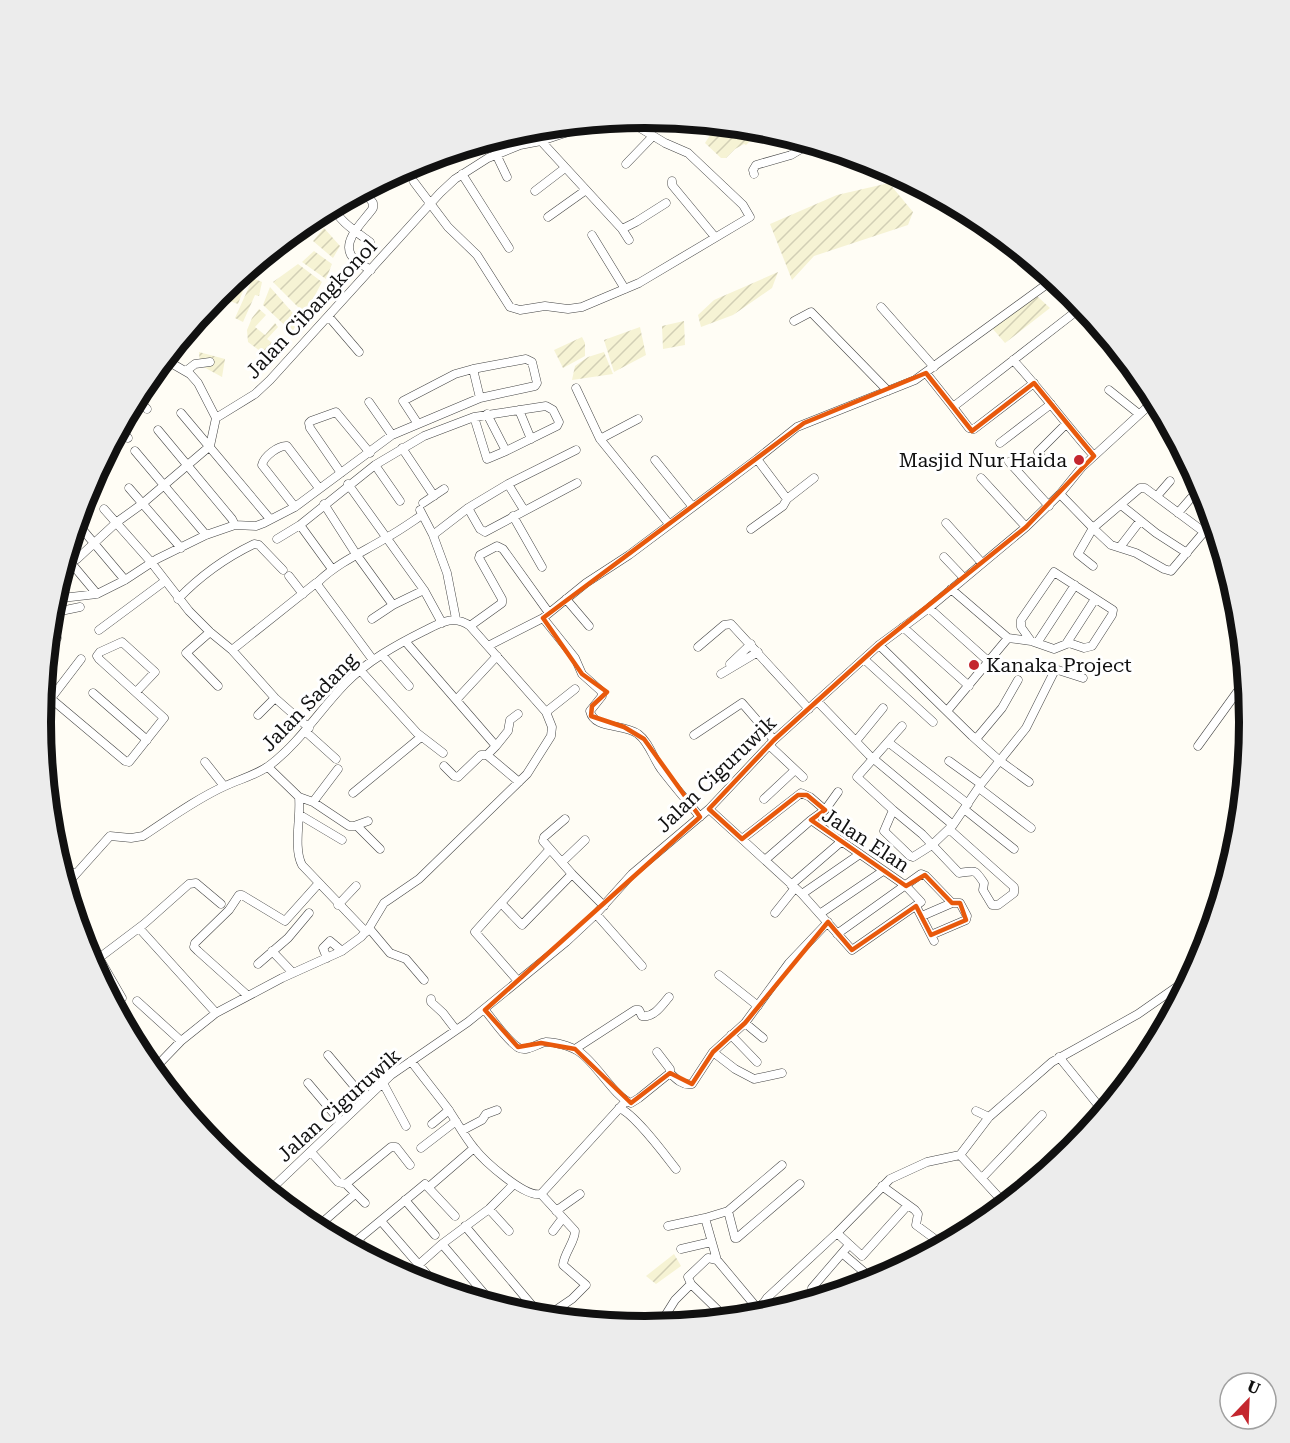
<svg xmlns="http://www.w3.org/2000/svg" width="1290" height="1443" font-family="'Roboto Serif',serif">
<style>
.farmland{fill:url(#farmland-furrows)}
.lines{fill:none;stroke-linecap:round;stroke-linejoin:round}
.minor-casing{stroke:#444;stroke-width:9}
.minor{stroke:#fff;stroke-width:8}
.marked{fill:none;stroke:#e8590c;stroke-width:4.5;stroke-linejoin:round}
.poi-dot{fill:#c4262e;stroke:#fff;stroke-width:2}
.labels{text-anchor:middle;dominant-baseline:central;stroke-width:6;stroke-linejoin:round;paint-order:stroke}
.street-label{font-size:20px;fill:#111;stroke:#fff}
.poi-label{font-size:20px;fill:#111;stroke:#fff;text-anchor:end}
.rim{fill:none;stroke:#111;stroke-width:8}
</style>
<defs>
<pattern id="farmland-furrows" width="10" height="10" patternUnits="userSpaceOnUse" patternTransform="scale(1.5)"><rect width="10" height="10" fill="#f6f3d4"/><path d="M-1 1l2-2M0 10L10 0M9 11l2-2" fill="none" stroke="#d2cfb5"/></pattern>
</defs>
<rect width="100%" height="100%" fill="#fffdf5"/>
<path class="farmland" d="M719 124 743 127 752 139 746 145 744 144 735 149 726 158H721L705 143 714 129Z
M889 183 913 212 908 225 814 256 792 280 770 224 837 195Z
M312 217 320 226 306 240 295 231Z
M324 228 340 246 333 258 313 241Z
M292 233 302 240 274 262 267 254Z
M314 251 332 264 326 279 302 262Z
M298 264 322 282 305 314 273 282Z
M778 272 772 288 733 315 701 327 698 315 714 300Z
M253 278 262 282 259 296 255 295 243 322 235 318Z
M233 282 244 288 238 304 216 296Z
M270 287 299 320 292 332 263 305Z
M1037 296 1050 308 1005 343 992 328Z
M259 309 266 315 255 327 265 335 275 323 278 327 267 339 281 349 272 360 248 342 247 330 252 318Z
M684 321 685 345 663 349 662 326Z
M640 327 646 355 614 372 604 340Z
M582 337 585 343V356L563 368 554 350Z
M199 352 225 359 222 377 200 365Z
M604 352 613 374 572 380 575 366 588 357Z
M674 1254 681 1266 656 1284 646 1276Z"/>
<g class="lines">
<defs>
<path id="minor" d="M541 141 622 229 636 222 666 203
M496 154 507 177
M626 164 653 136
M462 174 509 248
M754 174 753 170 756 165 791 155 811 143
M672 181V185L715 237
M414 182 448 227 477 255 510 307 520 310 545 306 568 309 582 307 639 283 750 217 743 205 688 153 665 143 625 119
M363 190 373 203V208C366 219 342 239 351 255 355 262 364 266 371 270
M535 191 565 168
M333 206C339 222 357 232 370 242
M548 217 586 190
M622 229 629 240
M592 235 625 289
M881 307 934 367
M329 317 359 352
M794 321 811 312 888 391
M164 359 190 374 198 383 216 418
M1013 360C1042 391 1066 425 1094 456
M186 371 195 364 210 362
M926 373 953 407 1083 306
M142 387 170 364
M576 388 600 439 669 524
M1109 390 1139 414
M136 397 147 409
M369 402 392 435
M1150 405 1168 424
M953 407 969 428 974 429 1034 383
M519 410 531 439
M181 413 270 519
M474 417 487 459 506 451
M418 424 403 401 455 374 473 369 480 398
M120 428 128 438
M158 430 232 519 235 525
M600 439 638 419
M1000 443 1051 404
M402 448 434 496
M135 451 206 535
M655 460 692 506
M1043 460 1038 452 1066 424
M1009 462 1049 506
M375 465 400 501
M341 473 310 428 309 423 311 421 336 412 370 453
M981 478 1026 527
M348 484 424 590 442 623
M508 484 524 510
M129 488 181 548
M1060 494 1093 528 1140 488H1145L1204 532 1171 571 1164 569 1136 553 1111 545 1093 528 1078 554 1093 566
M1157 496 1170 481
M787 499 814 478
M423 503 444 489
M324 504 356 554 393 605 424 590
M1121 505 1156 533 1187 553
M295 507 262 465C264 456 279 445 287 446L319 488
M468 508 480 529 485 532 577 483
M104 509 151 562 189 611 210 632 232 650 275 698 309 728
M420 510 433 535 447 573 456 619
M1178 513 1191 498
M513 516 542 567
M77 523 125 580
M946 523 982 563
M300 525 332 569
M751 529 783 506 787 499 757 459
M1204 532 1212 521
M433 535 468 508 508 484 576 450
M277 539 300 525 375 465 424 436 474 417 546 406 553 410 559 422 557 426 506 451 487 414
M1120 547 1140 521
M66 557 97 594
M944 557 964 578
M64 566 77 559 117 522 142 504 210 446 216 418 255 394 270 380 440 193 455 179 488 158 520 145 541 141 592 124 613 120
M289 576 303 594
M319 581C339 562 363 552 386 538 399 531 410 523 422 515
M951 589 1008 638 1031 641 1054 649 1069 643 1084 648 1092 646 1112 615 1113 610 1054 572 1021 620V627L1031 641
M53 599 97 594 125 580 157 559 206 535 235 525 256 526 264 523 295 507 392 435 480 398 535 386 537 383 532 362 526 359 473 369
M178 599C201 575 225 558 254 544L259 545 283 570
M566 599 589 626
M929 608 988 661
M51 613 80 607
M543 618 575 658 582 674 601 691 602 696 590 711C594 730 624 723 638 734 649 742 653 758 661 769 674 786 687 801 700 817
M372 619 393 605
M470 626 502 603V599L479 558 480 555 497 546 503 549 549 613
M903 627 969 686
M99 630 165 581
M210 632 186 653 218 686
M405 641 496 746 487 755 519 782
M1037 643 1075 585
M1066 644 1095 599
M879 645 972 736 1000 761 1029 782
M488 646 543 618 586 583 629 555 757 459 797 427 915 380 1054 279
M698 647 724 625 731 624 809 709
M48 650 57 638
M232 650 316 583 373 660
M382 655 409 686
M864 659 933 722
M730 664 751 644
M360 670 417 733 443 753
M721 674 758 652
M43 692 125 761 129 762 164 718 99 659 97 656 100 652 122 642 155 672 136 692
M93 693 147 740
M457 699 497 656
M818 702 869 755 953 825
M42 710 81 659
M947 711 1008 638
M546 712 575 689
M258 715 275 698
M902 726 857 777 893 810 884 831 910 856 913 857 932 845 953 825 981 784 1026 728 1054 672 1058 670 1083 678
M41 730 48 736
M305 731 336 759
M694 735 742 703 774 740
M976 739 1002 708 1018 680
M856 741 883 708
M888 742 968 804
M769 745 803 777
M496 746 508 731 510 720 518 714
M1198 746 1240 688 1247 692
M949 761 981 784
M205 762 224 786
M444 766 454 776 458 777 481 755H487
M268 767 299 797C301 817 293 848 302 865L366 932
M979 788 1031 828
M353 793 421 737
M299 797 313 802 349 826H354L368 821
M764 799 795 770
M313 802 338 769
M709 809 802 894 852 950 921 902 906 886 811 820 765 860
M964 809 1014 849
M825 810 838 792
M893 810 922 834 959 873C976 871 974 868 984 883L983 890 992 905H998L1014 893V887L949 829
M300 815 342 840
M565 819 544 837 543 841 572 874 604 906
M357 826 380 849
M742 839 801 793 810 797 825 810 811 820
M550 849 501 903 522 925 572 874
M59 862 75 875
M562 862 585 840
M66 885 110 836 131 838 143 836C169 819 196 799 225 786 240 779 257 775 270 765 300 742 319 711 345 684 367 661 396 645 424 631 440 623 454 614 470 626L546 712 552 727 551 736 527 774 419 879 384 903 369 928 361 937 342 951 282 978 216 1013 181 1041 153 1070
M791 885 842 841
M802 894 860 854
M501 903 475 932 518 981
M338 905 356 886
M916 906 934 941
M775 913 795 888
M821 913 883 871
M596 914 642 966
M139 928 216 1013
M369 928 390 953 406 959 424 980
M837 934 921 874 926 876 952 903 922 916
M931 935 966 920 967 916 960 903H952
M272 951 293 973
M89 958H99L144 924 189 884 196 883 221 904
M99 958 122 998
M327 958 323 948 330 941 342 951
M258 964 288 938 309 913
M719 975 758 1006
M247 995 198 951 194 947 195 943 229 910 239 895H242L285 921 319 883
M431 999V1002L443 1013 456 1030
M137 1001 181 1041
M485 1010C493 1020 508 1042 519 1048 528 1052 538 1043 546 1042 555 1042 570 1046 578 1051 596 1062 614 1097 631 1103L639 1098 670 1073C676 1079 683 1086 692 1084L713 1052 745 1023 789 963 828 922
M745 1023 763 1038
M731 1035 757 1062
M575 1049 635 1010H639L642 1016C654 1018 662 1005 669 997
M657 1052 670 1069V1073
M713 1052 735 1069 754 1079 782 1073
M328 1055 365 1099
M1059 1057 1098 1105
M411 1061C423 1077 436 1093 448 1109 457 1122 464 1136 474 1148 484 1161 525 1198 541 1194L575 1231C575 1242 564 1253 563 1265L586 1285 572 1299 547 1316
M308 1083 341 1122
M383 1083 406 1126
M619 1108C634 1113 665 1155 676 1169
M976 1111 989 1117
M432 1124 449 1110
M463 1130 482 1120 486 1114 497 1110
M421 1148 456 1121
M311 1152 338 1182 346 1184 365 1203
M960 1155 1005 1204
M982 1178 1042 1115
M346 1184 391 1147H396L410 1165
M430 1186 474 1148
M882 1186 915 1210 918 1214 916 1225 943 1245
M269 1191 391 1075 468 1022 566 942 596 914 632 874 709 809 774 740 879 645 929 608 1026 527 1060 494 1082 467 1155 400
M541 1194 626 1101
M405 1200 435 1235
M489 1209 509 1231
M556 1211 580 1194
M728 1211 735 1238H737L800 1184
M381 1221 438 1287
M465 1226 541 1316
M668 1226 705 1218
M316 1228 355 1194
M553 1231 562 1219
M837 1233 862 1256 908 1205
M358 1240 374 1259
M442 1244 493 1304
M350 1246 425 1184 455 1216
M681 1249 711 1242
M842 1253 863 1271 853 1287
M717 1260 705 1218 728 1211 782 1165
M406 1276 442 1244 489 1209 514 1184
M691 1284 723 1315
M812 1288 849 1245
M762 1304 772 1312
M755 1315 767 1298 837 1233 890 1179 927 1162 960 1155 989 1117 1052 1062 1138 1014 1191 977
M660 1324 675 1300 691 1284 688 1277 708 1258 717 1260 758 1309"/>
</defs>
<use href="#minor" class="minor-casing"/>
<use href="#minor" class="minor"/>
</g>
<path class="marked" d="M926 373 972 431 1034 383 1094 456 1026 527 879 645 774 740 709 809 742 839 798 795H807L825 810 811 820 906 886 925 875 952 903H960L966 920 931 935 916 906 852 950 828 922 745 1023 713 1052 692 1084 670 1073 631 1103 575 1049 541 1043 518 1047 485 1010 700 817 644 739 624 727 591 716 592 706 607 692 582 674 543 618 804 423Z"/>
<g class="poi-dot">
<circle cx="1079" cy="460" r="6"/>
<circle cx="974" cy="665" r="6"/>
</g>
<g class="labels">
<g class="street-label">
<text transform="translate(311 309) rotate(-47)">Jalan Cibangkonol</text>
<text transform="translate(309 702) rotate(-46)">Jalan Sadang</text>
<text transform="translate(716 774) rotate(-44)">Jalan Ciguruwik</text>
<text transform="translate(866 840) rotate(33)">Jalan Elan</text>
<text transform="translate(339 1105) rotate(-42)">Jalan Ciguruwik</text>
</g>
<g class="poi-label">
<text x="1067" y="460">Masjid Nur Haida</text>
<text x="986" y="665" text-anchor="start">Kanaka Project</text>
</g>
</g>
<path d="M0 0H1290V1443H0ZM51 722a594 594 0 1 1 1188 0a594 594 0 1 1-1188 0Z" fill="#ececec" fill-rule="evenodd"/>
<path class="rim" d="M51 722a594 594 0 1 1 1188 0a594 594 0 1 1-1188 0Z"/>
<g transform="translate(1248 1401) rotate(23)"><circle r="28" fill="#ffffff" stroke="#a0a0a0" stroke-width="1.5"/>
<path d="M0-4.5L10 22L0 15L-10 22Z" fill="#c4262e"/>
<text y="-9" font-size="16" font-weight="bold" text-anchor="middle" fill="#111111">U</text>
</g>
</svg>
